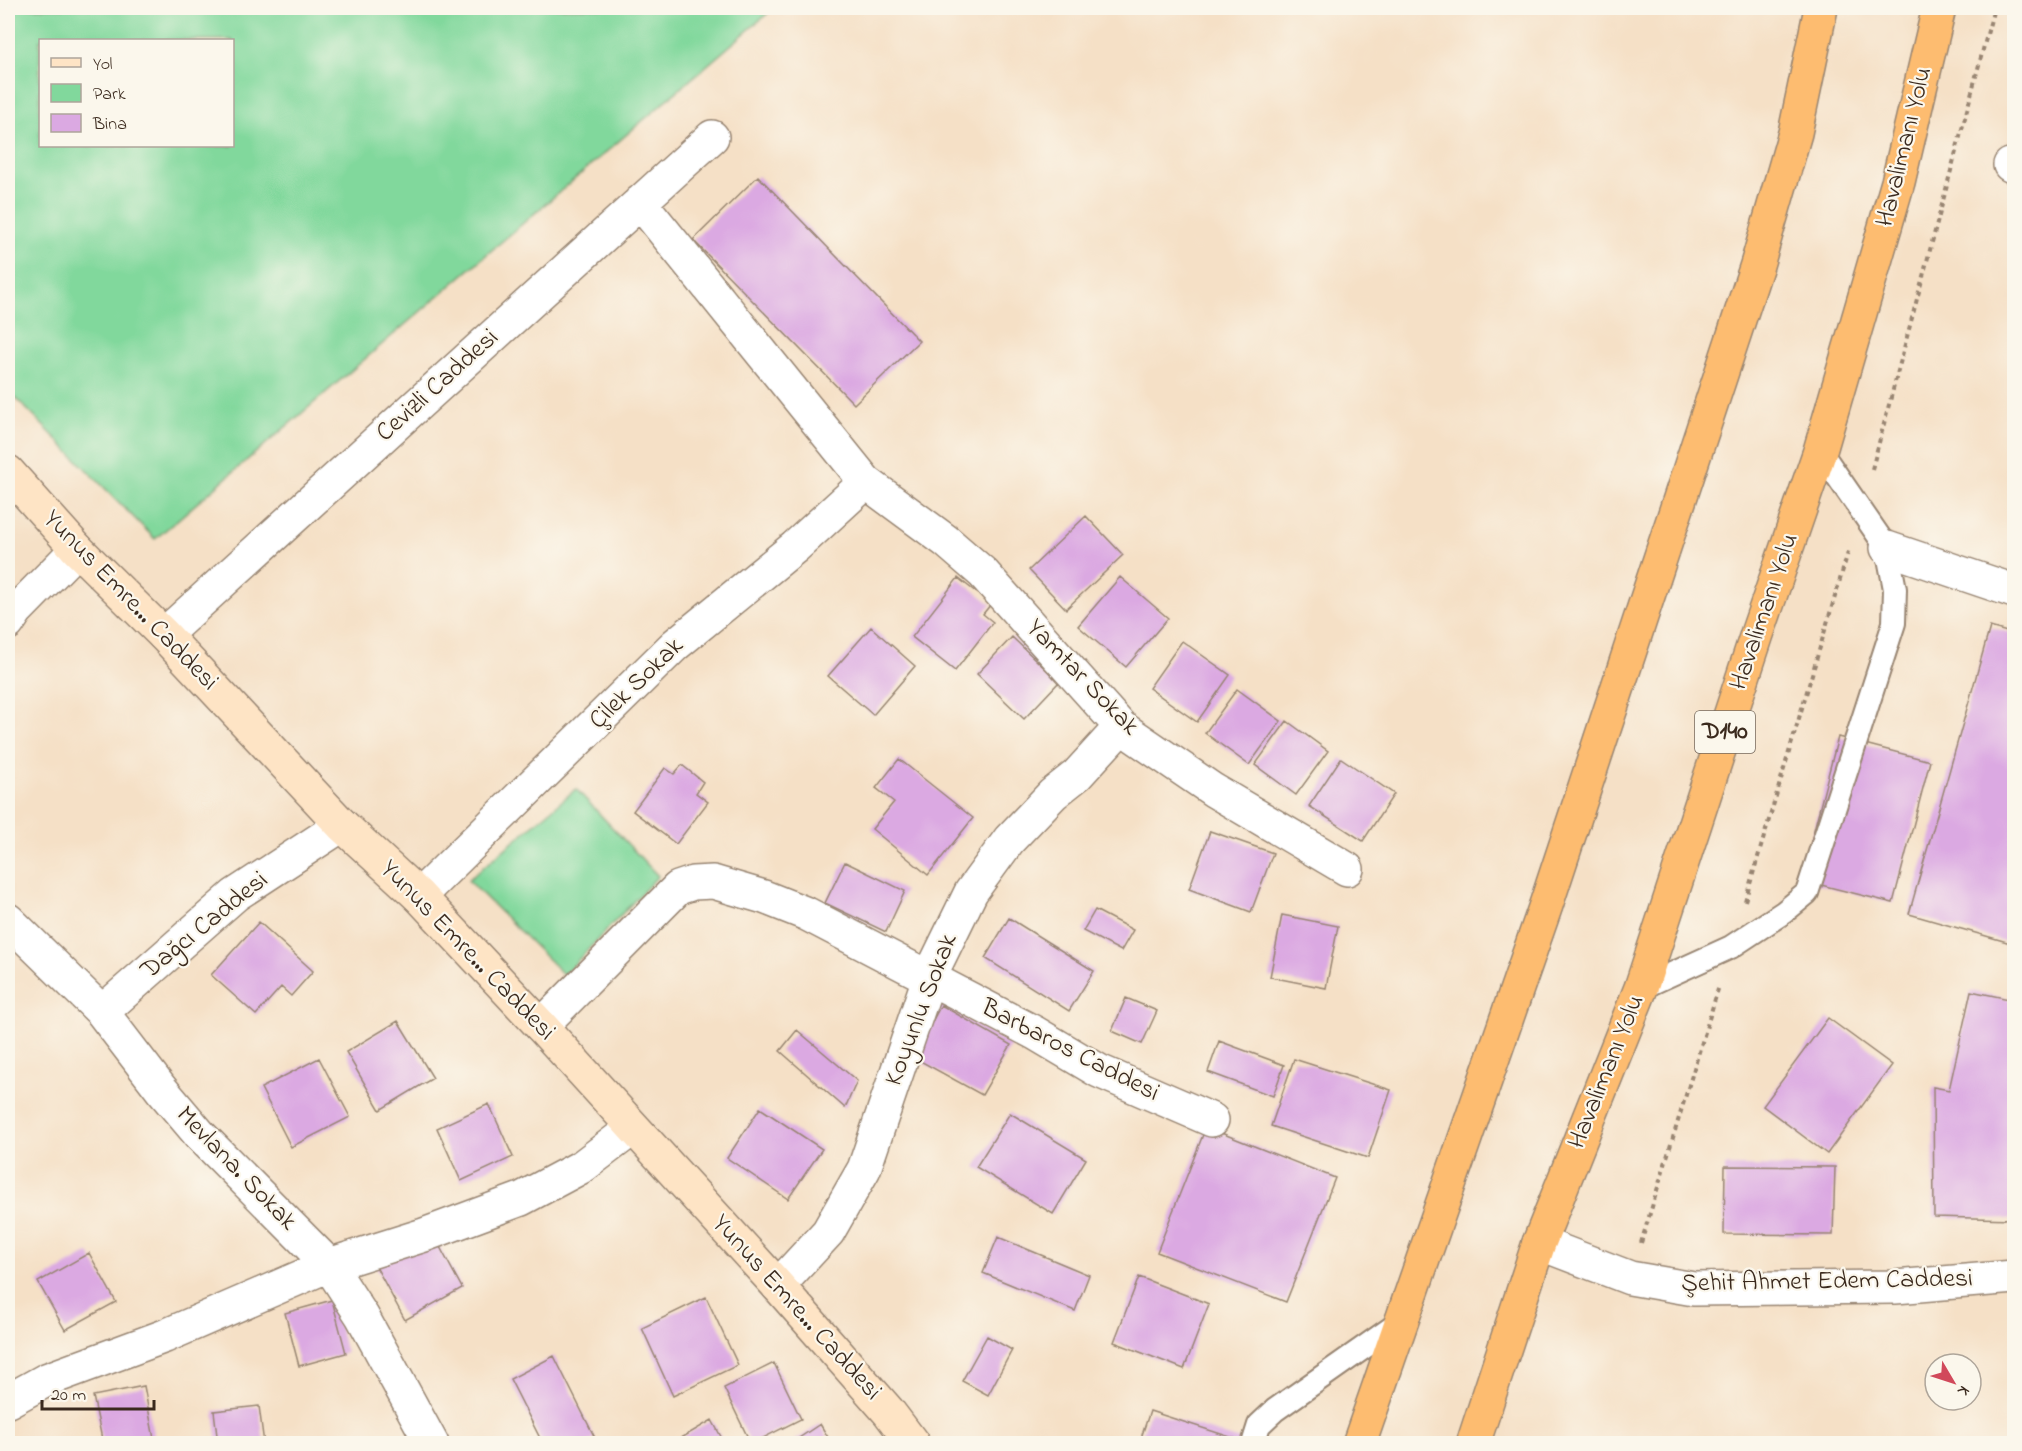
<svg xmlns="http://www.w3.org/2000/svg" width="2022" height="1451" font-family="'Indie Flower',sans-serif">
<style>
.green{fill:#81d89c;stroke:#5e815d;stroke-width:1.5;fill-rule:evenodd}
.building{fill:#dba9e2}
.lines{fill:none;stroke-linecap:round;stroke-linejoin:round}
.lane-casing{stroke:#988572;stroke-width:26}
.street-casing{stroke:#988572;stroke-width:36}
.secondary-casing{stroke:#988572;stroke-width:36}
.highway-casing{stroke:#988572;stroke-width:36}
.path{stroke:#988572;stroke-width:4;stroke-dasharray:4.5 4.5;stroke-linecap:butt}
.lane{stroke:#fff;stroke-width:22}
.street{stroke:#fff;stroke-width:33}
.secondary{stroke:#fee4c5;stroke-width:33}
.highway{stroke:#fdbc6f;stroke-width:33}
.labels{text-anchor:middle;dominant-baseline:central;stroke-width:4.5;stroke-linejoin:round;paint-order:stroke}
.shield{fill:#fbf7ec;stroke:#75685c;stroke-width:1.5}
.shield-label{font-size:24px;font-weight:bold;fill:#3b2a1e}
.street-label{font-size:26px;fill:#3b2a1e;stroke:#fbf7ec}
</style>
<rect width="100%" height="100%" fill="#fbf7ec"/>
<filter id="ink" filterUnits="userSpaceOnUse"><feTurbulence type="fractalNoise" baseFrequency=".0167" numOctaves="2"/><feDisplacementMap in="SourceGraphic" scale="12" xChannelSelector="R" yChannelSelector="G"/><feConvolveMatrix kernelMatrix="1 2 1 2 8 2 1 2 1" color-interpolation-filters="sRGB"/></filter>
<filter id="wash" filterUnits="userSpaceOnUse"><feTurbulence type="fractalNoise" baseFrequency=".008" numOctaves="4" result="noise"/><feDisplacementMap in="SourceGraphic" scale="24" xChannelSelector="R" yChannelSelector="G"/><feGaussianBlur stdDeviation="1.35" result="paint"/><feColorMatrix in="noise" values="0 0 0 0 0 0 0 0 0 0 0 0 0 0 0 0 0 1.4 0 .05"/><feComposite in="paint" operator="in"/></filter>
<g filter="url(#wash)">
<rect width="100%" height="100%" fill="#f5e0c6"/>
<path class="green" d="M8 8H774L155 539 8 390ZM40 40H232V146H40Z
M576 789 658 876 564 975 468 880Z"/>
<g id="blocks">
<path class="building" d="M758 176 919 341 854 404 693 240Z
M1086 516 1123 555 1066 609 1029 570Z
M1120 577 1168 618 1126 667 1078 626Z
M958 578 991 604 983 614 993 622 955 671 912 637Z
M871 627 915 666 873 715 828 676Z
M1990 627 2014 634V944L1909 914Z
M1012 637 1059 682 1024 719 977 674Z
M1182 641 1230 675 1197 722 1149 688Z
M1237 689 1281 721 1249 765 1205 733Z
M1287 721 1328 751 1296 795 1255 765Z
M1838 737 1930 761 1893 903 1801 880Z
M1341 758 1394 794 1363 841 1309 806Z
M899 759 973 818 928 875 872 829 894 802 876 788Z
M682 765 703 782 696 793 708 802 676 844 633 811 665 768 674 774Z
M1210 831 1273 853 1251 912 1189 889Z
M845 862 905 891 886 932 825 903Z
M1095 910 1133 930 1121 951 1083 931Z
M1282 915 1338 926 1326 988 1270 977Z
M1009 918 1094 971 1069 1011 985 958Z
M259 922 313 971 291 996 281 987 256 1015 211 975Z
M1971 991 2014 1000V1219L1934 1217 1933 1087 1949 1090Z
M1126 998 1157 1011 1142 1044 1112 1031Z
M941 1005 1011 1045 982 1095 913 1057Z
M1828 1018 1892 1065 1827 1154 1763 1106Z
M398 1021 433 1078 380 1110 346 1052Z
M797 1030 857 1081 845 1108 780 1051Z
M1219 1041 1284 1065 1273 1096 1208 1072Z
M319 1058 350 1117 291 1147 261 1088Z
M1294 1059 1391 1090 1368 1158 1271 1126Z
M489 1104 513 1157 461 1181 437 1128Z
M760 1108 822 1149 788 1199 727 1158Z
M1010 1113 1086 1159 1053 1214 976 1167Z
M1206 1127 1335 1178 1286 1302 1157 1252Z
M1725 1166 1835 1167 1833 1235 1724 1234Z
M432 1232 462 1288 405 1320 374 1263Z
M998 1237 1089 1275 1075 1311 983 1273Z
M89 1253 116 1302 65 1330 38 1282Z
M1139 1277 1209 1304 1184 1369 1114 1342Z
M706 1297 738 1365 673 1396 642 1328Z
M332 1300 346 1353 299 1366 285 1313Z
M987 1336 1012 1350 988 1395 962 1381Z
M554 1356 595 1438 585 1444H543L510 1379Z
M774 1363 801 1419 751 1444 724 1388Z
M144 1386 155 1444H103L93 1396Z
M259 1406 264 1444H218L214 1411Z
M1150 1411 1249 1443V1444H1139Z
M712 1420 725 1444H671Z
M820 1424 832 1444H790Z"/>
</g>
</g>
<g filter="url(#ink)">
<use href="#blocks" fill-opacity="0" stroke="#988572" stroke-width="1.5"/>
<g class="lines">
<defs>
<path id="lane" d="M1641 988 1731 947 1784 912 1807 893 1894 623 1895 589 1887 548 1820 451
M1253 1444 1259 1425 1275 1410 1403 1320"/>
<path id="street" d="M2010 165 2014 167
M640 202 866 482 946 541 983 573 1121 727 1213 790 1347 869
M1887 548 2014 591
M8 623 16 611 77 549
M164 635 712 137
M419 896 675 645 795 547 866 482
M8 920 102 1012 161 1089 200 1135 329 1265 362 1316 432 1444
M102 1012 235 895 342 825
M541 1026 678 888 693 883 713 882 764 897 807 914 1035 1033 1099 1071 1212 1120
M1539 1243 1630 1278 1694 1289 1895 1287 2014 1277
M778 1286 828 1232 864 1169 929 978 971 892 1009 840 1053 794 1077 775 1121 727
M8 1401 46 1380 165 1336 329 1265 424 1235 521 1199 583 1166 633 1128"/>
<path id="secondary" d="M8 472 77 549 164 635 342 825 419 896 541 1026 778 1286 888 1411 913 1444"/>
<path id="highway" d="M1359 1444 1546 905 1757 265 1795 133 1821 8
M1473 1444 1539 1243 1641 988 1757 634 1820 451 1898 182 1939 8"/>
</defs>
<use href="#lane" class="lane-casing"/>
<use href="#street" class="street-casing"/>
<use href="#secondary" class="secondary-casing"/>
<use href="#highway" class="highway-casing"/>
<path class="path" d="M1872 469 1994 8
M1745 901 1849 549
M1641 1243 1719 986"/>
<use href="#lane" class="lane"/>
<use href="#street" class="street"/>
<use href="#secondary" class="secondary"/>
<use href="#highway" class="highway"/>
</g>
</g>
<g class="labels">
<rect class="shield" x="1695" y="711" width="60" height="42" rx="4.5"/>
<g class="shield-label">
<text x="1725" y="732">D140</text>
</g>
<g class="street-label">
<text transform="translate(1905 147) rotate(-76)">Havalimanı Yolu</text>
<text transform="translate(438 386) rotate(-42)">Cevizli Caddesi</text>
<text transform="translate(130 601) rotate(46)">Yunus Emre... Caddesi</text>
<text transform="translate(1765 612) rotate(-71)">Havalimanı Yolu</text>
<text transform="translate(1082 678) rotate(46)">Yamtar Sokak</text>
<text transform="translate(637 684) rotate(-44)">Çilek Sokak</text>
<text transform="translate(205 926) rotate(-39)">Dağcı Caddesi</text>
<text transform="translate(467 951) rotate(46)">Yunus Emre... Caddesi</text>
<text transform="translate(922 1010) rotate(-69)">Koyunlu Sokak</text>
<text transform="translate(1070 1051) rotate(27)">Barbaros Caddesi</text>
<text transform="translate(1607 1072) rotate(-68)">Havalimanı Yolu</text>
<text transform="translate(236 1169) rotate(46)">Mevlana. Sokak</text>
<text transform="translate(1827 1282) rotate(-1)">Şehit Ahmet Edem Caddesi</text>
<text transform="translate(796 1308) rotate(48)">Yunus Emre... Caddesi</text>
</g>
</g>
<rect width="2022" height="1451" fill="none" stroke="#fbf7ec" stroke-width="30"/>
<rect x="39" y="39" width="195" height="108" fill="#fbf7ec" stroke="#aea59a" stroke-width="1.5"/>
<rect x="51" y="58" width="30" height="9" fill="#fee4c5" stroke="#aea59a" stroke-width="1.5"/>
<text x="93" y="69" font-size="18" fill="#3b2a1e">Yol</text>
<rect x="51" y="84" width="30" height="18" fill="#81d89c" stroke="#aea59a" stroke-width="1.5"/>
<text x="93" y="99" font-size="18" fill="#3b2a1e">Park</text>
<rect x="51" y="114" width="30" height="18" fill="#dba9e2" stroke="#aea59a" stroke-width="1.5"/>
<text x="93" y="129" font-size="18" fill="#3b2a1e">Bina</text>
<g transform="translate(1953 1382) rotate(129)"><circle r="28" fill="#fbf7ec" stroke="#aea59a" stroke-width="1.5"/>
<path d="M0-4.5L10 22L0 15L-10 22Z" fill="#d1495b"/>
<text y="-9" font-size="16" font-weight="bold" text-anchor="middle" fill="#3b2a1e">K</text>
</g>
<path d="M42 1400v9h112v-9" fill="none" stroke="#3b2a1e" stroke-width="3"/>
<text x="51" y="1400" font-size="18" fill="#3b2a1e" stroke="#fbf7ec" stroke-width="4.5" paint-order="stroke">20 m</text>
</svg>
